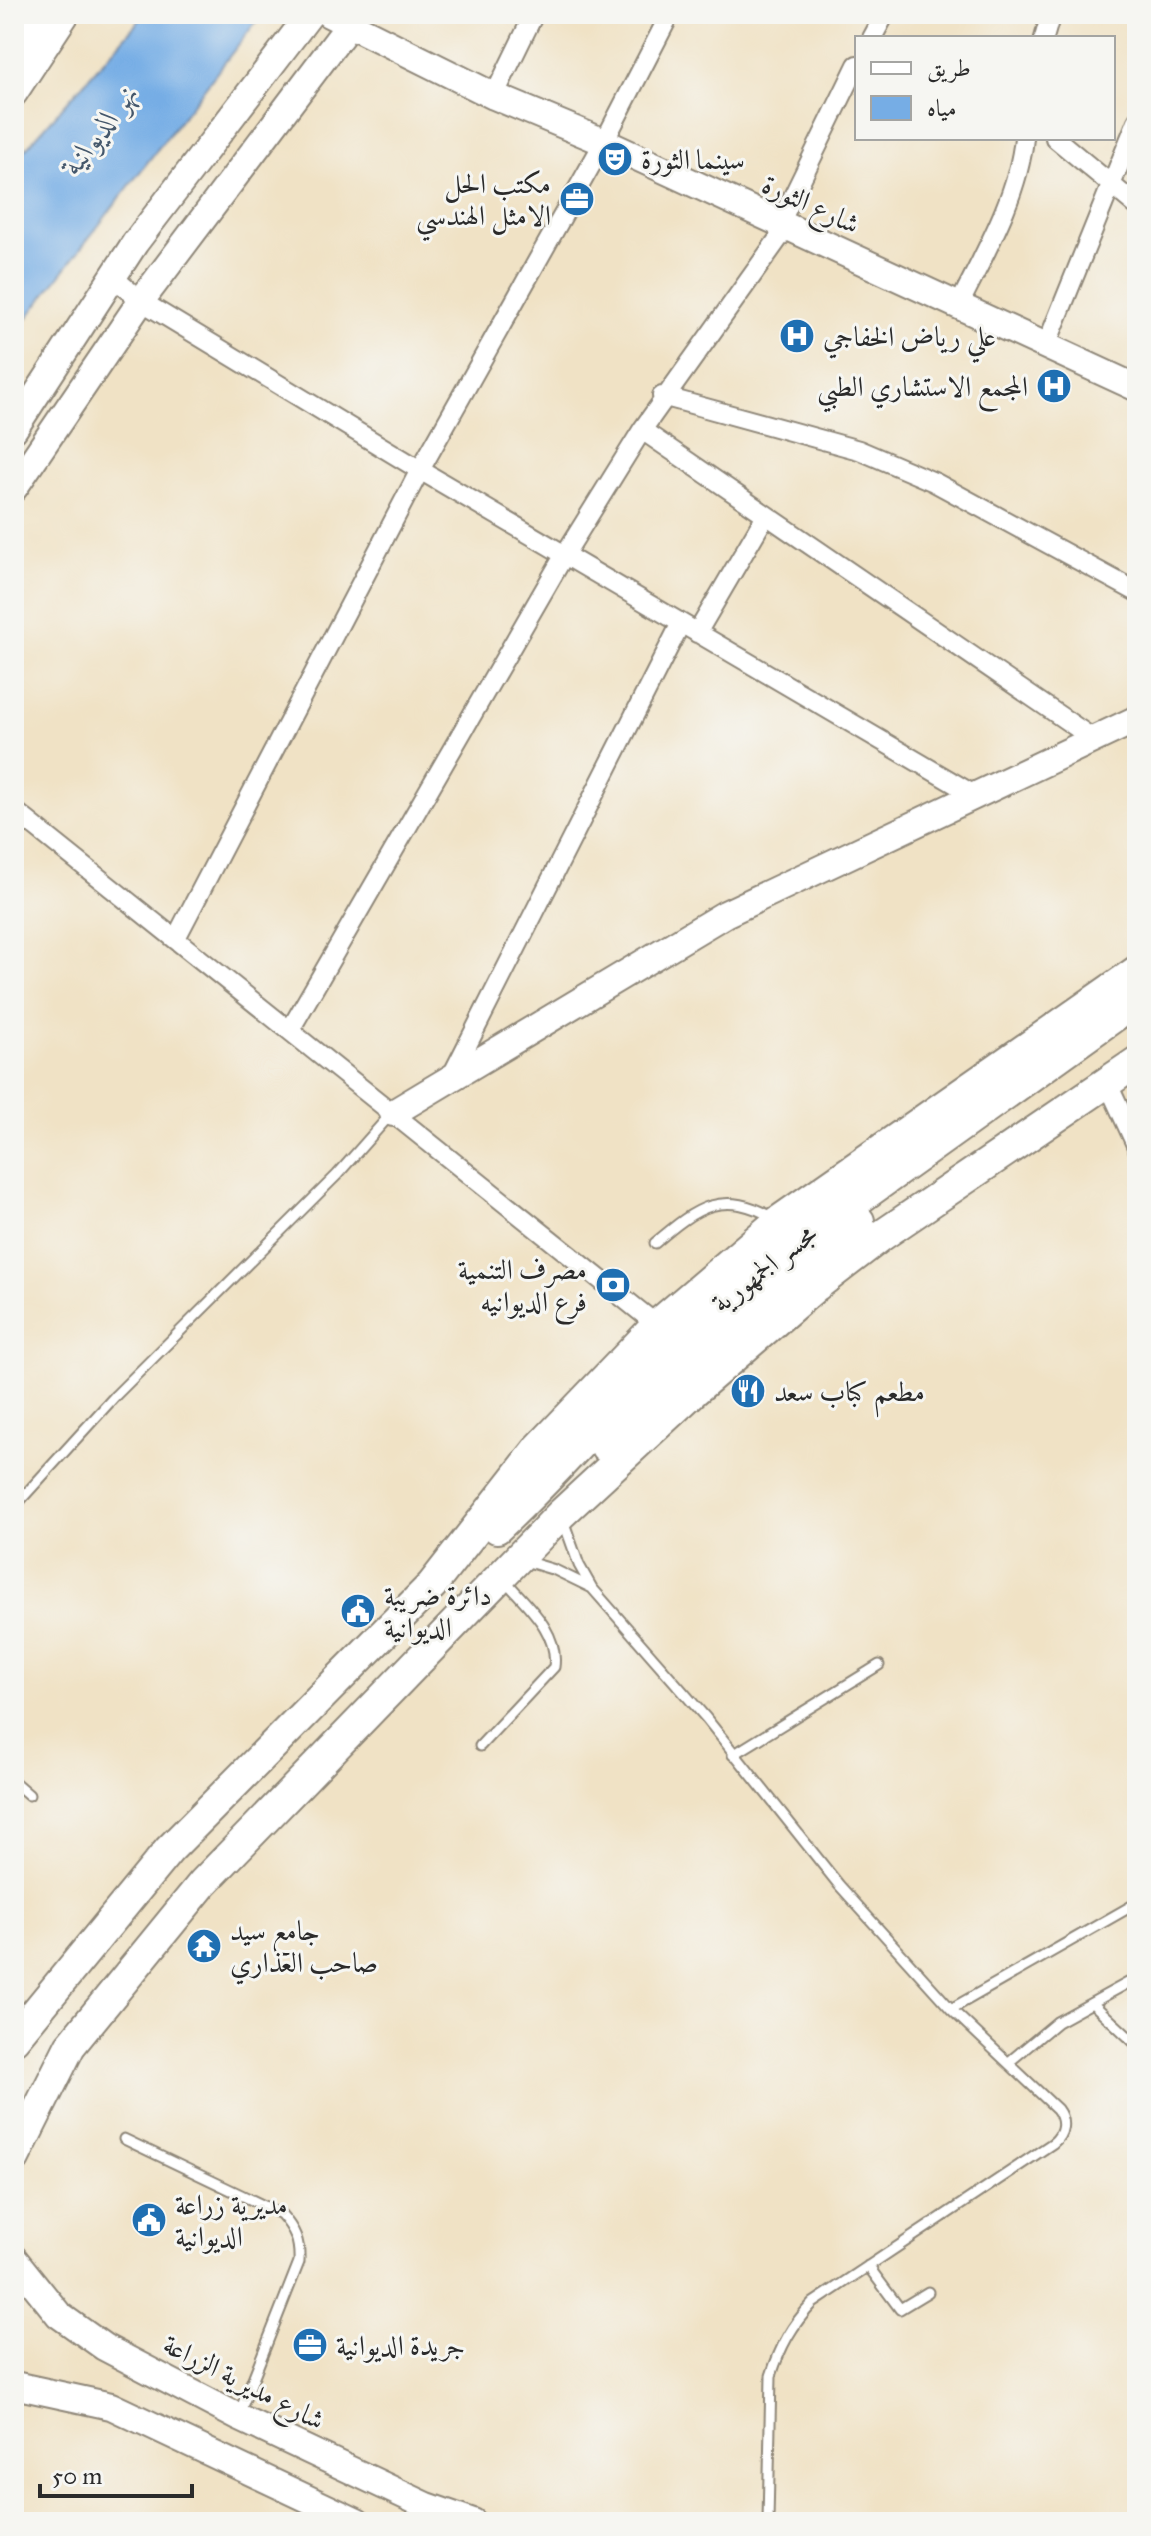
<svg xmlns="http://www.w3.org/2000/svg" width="1151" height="2536" font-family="'IM FELL Great Primer',Amiri,serif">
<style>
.water{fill:#76ade5;stroke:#506c88;stroke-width:2}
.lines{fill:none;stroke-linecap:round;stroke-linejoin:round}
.lane-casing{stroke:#8e8678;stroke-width:13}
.street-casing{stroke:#8e8678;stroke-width:22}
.secondary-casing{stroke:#8e8678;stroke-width:30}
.primary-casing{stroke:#8e8678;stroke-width:34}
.lane{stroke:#fff;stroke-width:9}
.street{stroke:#fff;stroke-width:18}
.secondary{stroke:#fff;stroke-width:26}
.primary{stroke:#fff;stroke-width:30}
.labels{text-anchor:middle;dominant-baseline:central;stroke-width:6;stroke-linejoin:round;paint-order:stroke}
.poi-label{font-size:28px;fill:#2b2b2b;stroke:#f6f6f2;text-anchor:start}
.street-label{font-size:28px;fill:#2b2b2b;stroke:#f6f6f2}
.water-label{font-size:30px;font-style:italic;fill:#45586c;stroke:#f6f6f2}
</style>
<rect width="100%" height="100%" fill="#f6f6f2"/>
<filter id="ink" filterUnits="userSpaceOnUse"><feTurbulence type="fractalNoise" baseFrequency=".0125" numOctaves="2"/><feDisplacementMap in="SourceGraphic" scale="16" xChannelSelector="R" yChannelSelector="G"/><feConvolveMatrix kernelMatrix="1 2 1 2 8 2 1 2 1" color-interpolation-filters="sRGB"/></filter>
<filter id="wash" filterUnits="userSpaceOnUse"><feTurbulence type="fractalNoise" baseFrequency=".006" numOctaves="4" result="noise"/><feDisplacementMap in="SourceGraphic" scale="32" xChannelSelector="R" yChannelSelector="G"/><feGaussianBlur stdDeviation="1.8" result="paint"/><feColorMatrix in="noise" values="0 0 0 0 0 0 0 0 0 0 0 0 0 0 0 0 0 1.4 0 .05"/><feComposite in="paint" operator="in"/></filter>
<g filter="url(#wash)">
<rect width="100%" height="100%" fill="#f0e2c5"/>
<path class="water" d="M145 14H262L14 335V162Z"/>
</g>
<g filter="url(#ink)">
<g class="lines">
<defs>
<path id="lane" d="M655 1243C697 1207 722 1188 776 1219
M14 1507 116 1395 337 1175 391 1114
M563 1520 579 1565 592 1588 706 1718 839 1885 951 2009 1057 2109C1066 2121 1064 2134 1053 2143L813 2303C792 2325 780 2347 771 2376L768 2522
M525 1561 555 1570 592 1588
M480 1746 554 1667C559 1631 526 1605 505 1580
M733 1755 879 1665
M14 1782 29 1795
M1092 2003 1137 2045
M951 2009 1137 1903
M1009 2062 1057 2022 1137 1978
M124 2139 281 2214C295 2230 300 2241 299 2262L239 2414
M868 2266 900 2309 928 2292"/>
<path id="street" d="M872 38 885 14
M1044 38 1051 14
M494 96 534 14
M1055 138 1137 206
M779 225 857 65
M112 276 141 301 420 470 976 796
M958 307C984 254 1018 197 1024 138
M1046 346 1137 121
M662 396 859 450 934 482 1137 592
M642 430 1095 740
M697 633 766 515
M14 810 657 1325
M176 938 420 470 604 142 670 14
M290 1030 565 554 642 430 786 228
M451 1077 681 623
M1107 1082 1137 1147"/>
<path id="secondary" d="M329 14 494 96 604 142 1137 388
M14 52 39 14
M14 93 66 14
M14 429 135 243 310 14
M14 488 141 301 349 25
M393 1113 725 914 1137 719
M14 2259 59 2315 104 2347 238 2417 427 2506 473 2522
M14 2385 111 2406 357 2522"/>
<path id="primary" d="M606 1447 704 1346 859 1221
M497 1528C581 1450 652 1358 740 1284L1137 1000
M14 2039 169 1850 432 1585 539 1448 657 1325 779 1221 1137 971
M14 2158 70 2046 203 1883 561 1514 694 1391 816 1286 881 1236 1137 1062"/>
</defs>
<use href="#lane" class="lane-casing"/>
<use href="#street" class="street-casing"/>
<use href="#secondary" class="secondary-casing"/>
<use href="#primary" class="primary-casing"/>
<use href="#lane" class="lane"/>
<use href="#street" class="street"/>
<use href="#secondary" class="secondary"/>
<use href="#primary" class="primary"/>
</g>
</g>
<defs>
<symbol id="theatre-disc" viewBox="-11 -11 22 22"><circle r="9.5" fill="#1f6fb2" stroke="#f6f6f2"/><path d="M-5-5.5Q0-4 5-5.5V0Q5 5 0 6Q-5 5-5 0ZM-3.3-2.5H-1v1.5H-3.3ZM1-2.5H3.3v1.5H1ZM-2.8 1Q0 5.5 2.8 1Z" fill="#fff"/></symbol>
<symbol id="office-disc" viewBox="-11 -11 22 22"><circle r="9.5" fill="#1f6fb2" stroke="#f6f6f2"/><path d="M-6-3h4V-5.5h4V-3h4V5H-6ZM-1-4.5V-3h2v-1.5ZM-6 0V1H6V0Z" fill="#fff"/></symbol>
<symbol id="hospital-disc" viewBox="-11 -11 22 22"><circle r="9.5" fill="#1f6fb2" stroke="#f6f6f2"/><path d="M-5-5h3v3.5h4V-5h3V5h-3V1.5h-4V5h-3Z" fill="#fff"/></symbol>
<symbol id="bank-disc" viewBox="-11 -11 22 22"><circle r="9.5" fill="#1f6fb2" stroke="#f6f6f2"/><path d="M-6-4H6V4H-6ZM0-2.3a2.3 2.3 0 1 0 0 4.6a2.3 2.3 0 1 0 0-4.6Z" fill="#fff"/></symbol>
<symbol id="restaurant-disc" viewBox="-11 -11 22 22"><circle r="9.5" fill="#1f6fb2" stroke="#f6f6f2"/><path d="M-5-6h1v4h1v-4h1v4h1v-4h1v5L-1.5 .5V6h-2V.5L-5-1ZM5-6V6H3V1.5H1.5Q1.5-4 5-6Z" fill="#fff"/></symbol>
<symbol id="civic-disc" viewBox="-11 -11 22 22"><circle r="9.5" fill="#1f6fb2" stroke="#f6f6f2"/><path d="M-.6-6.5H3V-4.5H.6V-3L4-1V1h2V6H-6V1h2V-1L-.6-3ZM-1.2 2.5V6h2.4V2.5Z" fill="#fff"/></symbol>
<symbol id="temple-disc" viewBox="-11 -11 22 22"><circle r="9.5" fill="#1f6fb2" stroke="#f6f6f2"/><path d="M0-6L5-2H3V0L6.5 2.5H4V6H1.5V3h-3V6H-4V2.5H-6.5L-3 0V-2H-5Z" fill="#fff"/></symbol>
</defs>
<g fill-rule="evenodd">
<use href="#theatre-disc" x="595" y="139" width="40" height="40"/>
<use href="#office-disc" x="557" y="179" width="40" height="40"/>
<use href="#hospital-disc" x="777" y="316" width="40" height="40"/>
<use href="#hospital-disc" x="1034" y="366" width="40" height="40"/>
<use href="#bank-disc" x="593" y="1265" width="40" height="40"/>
<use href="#restaurant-disc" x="728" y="1371" width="40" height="40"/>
<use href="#civic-disc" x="338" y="1591" width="40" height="40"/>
<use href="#temple-disc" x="184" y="1926" width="40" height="40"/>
<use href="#civic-disc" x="129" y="2200" width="40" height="40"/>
<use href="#office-disc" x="290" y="2325" width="40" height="40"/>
</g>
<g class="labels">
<g class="poi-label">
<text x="641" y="159">سينما الثورة</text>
<text x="551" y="183" text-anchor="end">مكتب الحل<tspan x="551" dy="32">الامثل الهندسي</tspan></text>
<text x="823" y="336">علي رياض الخفاجي</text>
<text x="1028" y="386" text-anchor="end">المجمع الاستشاري الطبي</text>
<text x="587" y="1269" text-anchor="end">مصرف التنمية<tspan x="587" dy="32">فرع الديوانيه</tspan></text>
<text x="774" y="1391">مطعم كباب سعد</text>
<text x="384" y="1595">دائرة ضريبة<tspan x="384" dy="32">الديوانية</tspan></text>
<text x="230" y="1930">جامع سيد<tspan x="230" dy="32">صاحب العذاري</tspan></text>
<text x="175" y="2204">مديرية زراعة<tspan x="175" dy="32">الديوانية</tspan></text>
<text x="336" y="2345">جريدة الديوانية</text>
</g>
<g class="street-label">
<text transform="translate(811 204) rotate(25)">شارع الثورة</text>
<text transform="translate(764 1268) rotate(-38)">مجسر الجمهورية</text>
<text transform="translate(244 2382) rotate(27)">شارع مديرية الزراعة</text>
</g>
<g class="water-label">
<text transform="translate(100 129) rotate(-53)">نهر الديوانية</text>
</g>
</g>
<rect width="1151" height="2536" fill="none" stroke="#f6f6f2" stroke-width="48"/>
<rect x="855" y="36" width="260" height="104" fill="#f6f6f2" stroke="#a5a5a2" stroke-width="2"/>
<rect x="871" y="62" width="40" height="12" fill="#ffffff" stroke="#a5a5a2" stroke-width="2"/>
<text x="927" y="76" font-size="24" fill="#2b2b2b">طريق</text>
<rect x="871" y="96" width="40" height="24" fill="#76ade5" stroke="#a5a5a2" stroke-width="2"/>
<text x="927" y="116" font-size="24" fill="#2b2b2b">مياه</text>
<path d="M40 2484v12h152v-12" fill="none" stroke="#2b2b2b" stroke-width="4"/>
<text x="52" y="2484" font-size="24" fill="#2b2b2b" stroke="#f6f6f2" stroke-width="6" paint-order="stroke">50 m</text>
</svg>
